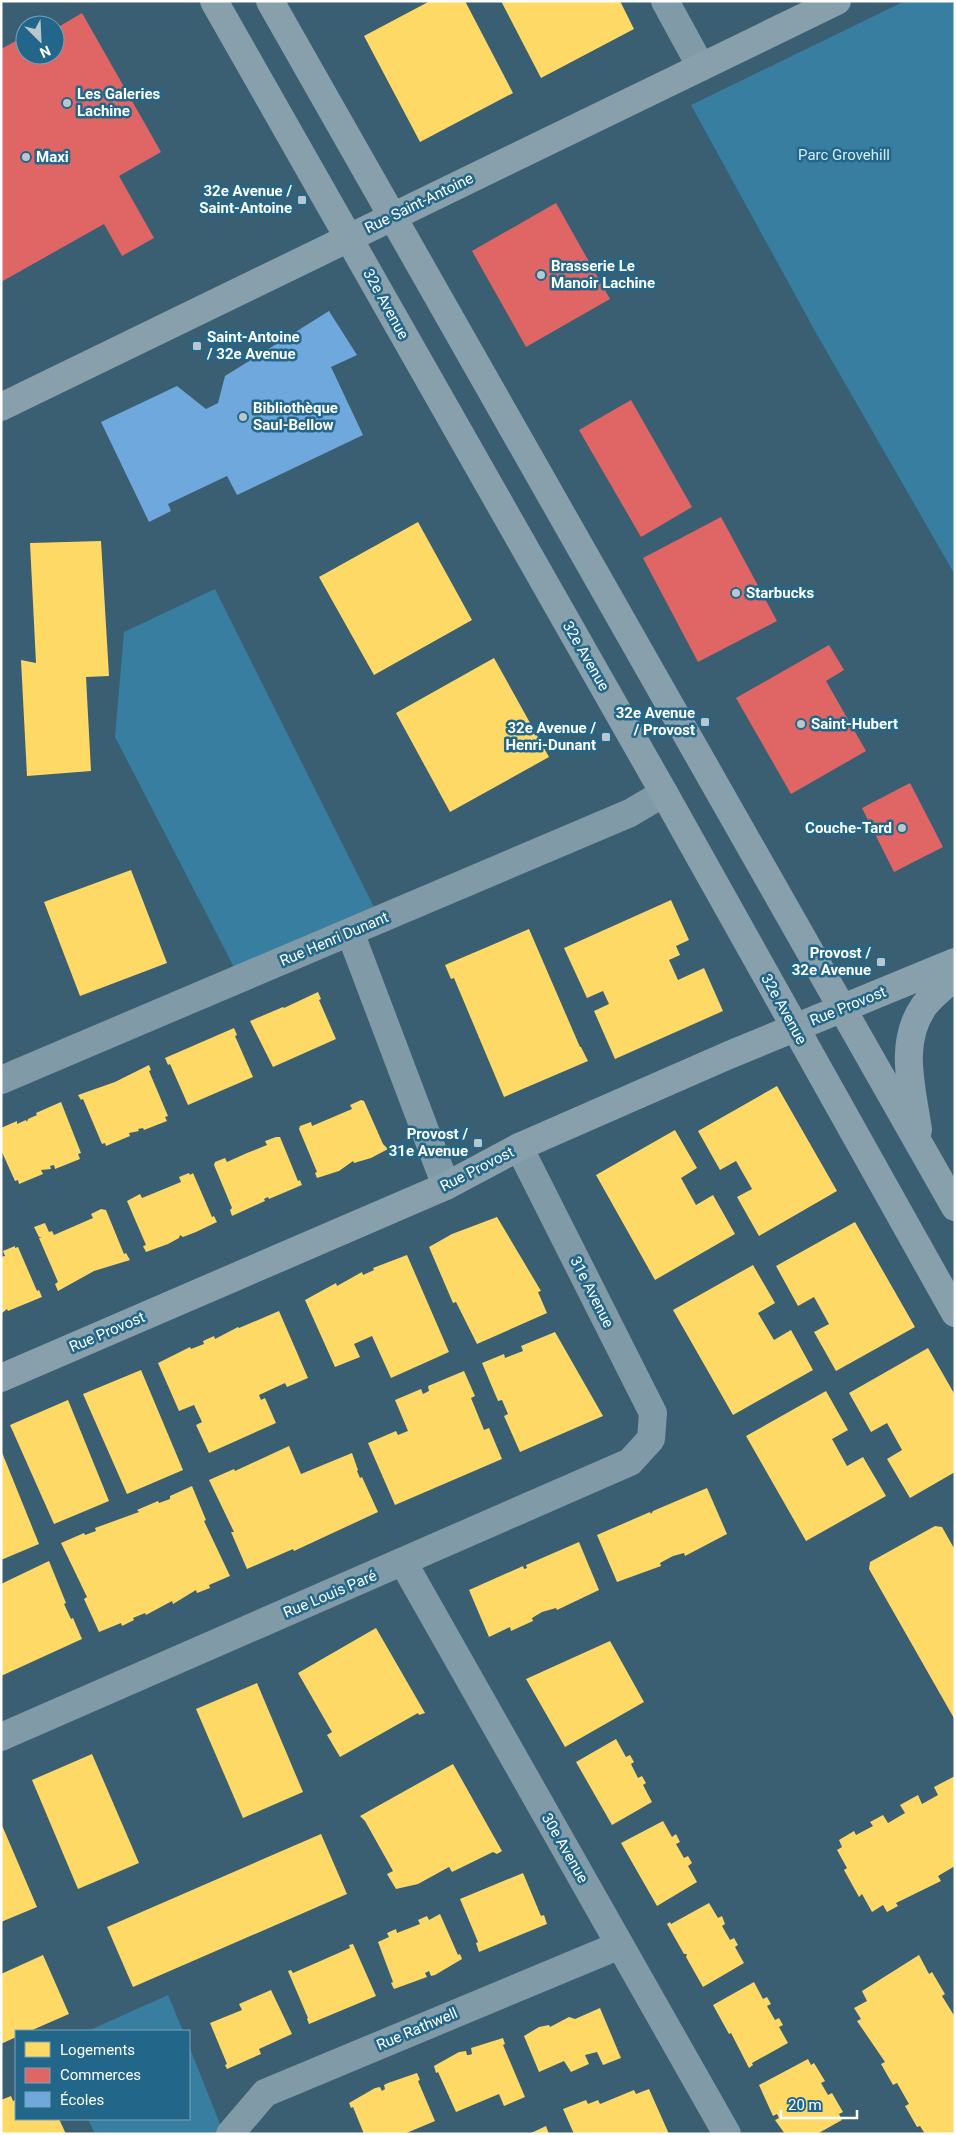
<svg xmlns="http://www.w3.org/2000/svg" width="956" height="2135" font-family="Roboto,sans-serif">
<style>
.green{fill:#377ea0}
.homes{fill:#ffd966}
.shops{fill:#e06666}
.schools{fill:#6fa8dc}
.lines{fill:none;stroke-linecap:round;stroke-linejoin:round}
.street{stroke:#819aa7;stroke-width:28}
.secondary{stroke:#88a0ac;stroke-width:28}
.poi-dot{fill:#bac7ce;stroke:#22678a;stroke-width:2}
.labels{text-anchor:middle;dominant-baseline:central;stroke-width:5;stroke-linejoin:round;paint-order:stroke}
.poi-label{font-size:15px;font-weight:bold;fill:#fff;stroke:#22678a;text-anchor:start}
.park-label{font-size:15px;fill:#d3ecf8;stroke:#22678a}
.street-label{font-size:15px;fill:#fff;stroke:#22678a}
</style>
<rect width="100%" height="100%" fill="#3a5f72"/>
<path class="green" d="M905 1H955V575L815 331 691 105Z
M215 589 376 911 236 971 115 737 124 632Z
M168 1995 183 2031H88Z
M189 2046 224 2134H95L88 2119H189Z"/>
<path class="homes" d="M430 1H465L513 93 420 142 364 36Z
M501 1H620L634 29 541 78Z
M418 522 472 620 374 675 319 577Z
M101 541 109 676 86 677 91 771 27 776 21 660 36 663 30 543Z
M494 658 549 757 450 812 396 713Z
M131 870 167 963 80 996 44 902Z
M671 900 689 940 676 946 680 955 669 960 678 980 704 968 723 1011 615 1059 594 1011 609 1004 603 991 587 998 564 948Z
M529 929 580 1047H581L588 1061 504 1097 454 978 451 979 445 965Z
M318 992 321 999 319 1000 336 1039 273 1067 250 1021 283 1007 284 1008Z
M234 1028 237 1035 235 1036 253 1077 188 1105 170 1064 168 1065 165 1058Z
M149 1065 151 1070 149 1071 168 1116 165 1117 167 1121 144 1130 143 1128 138 1129 139 1131 129 1133 130 1136 106 1146 105 1143 102 1144 83 1099 81 1100 78 1095 115 1082Z
M777 1086 837 1191 759 1236 737 1197 752 1189 736 1161 720 1170 698 1131Z
M361 1100 364 1101 383 1144 388 1149 371 1158 354 1163 353 1161 339 1171 317 1178 315 1173 317 1172 299 1129 300 1126 311 1122 312 1126 352 1109 350 1105Z
M61 1102 81 1153 78 1154 80 1159 55 1169 54 1165 50 1166 51 1169 41 1170 43 1174 19 1184 18 1180 15 1181 1 1150V1128L17 1121V1124L26 1120 27 1122 28 1119 37 1115 36 1113Z
M675 1130 697 1168 681 1178 696 1205 713 1195 735 1234 655 1280 596 1175Z
M276 1137H280L298 1181 300 1180 302 1185 269 1199 268 1197 264 1199 265 1201 232 1216 230 1210 232 1208 214 1165 215 1162 225 1158 227 1162 247 1153 267 1145 265 1141Z
M189 1173 190 1175 193 1173 212 1217 214 1216 217 1222 196 1232 183 1237 180 1235 179 1238 168 1244 146 1252 143 1246 146 1245 127 1201 140 1194 142 1198 181 1182 179 1177Z
M101 1209 106 1210 124 1254 126 1253 130 1260 94 1271 58 1291 55 1284 58 1282 39 1238 42 1237H39L34 1227 45 1223 49 1232 52 1231 54 1235 93 1218 91 1214Z
M497 1217 541 1291 538 1292 547 1313 477 1344 456 1302 453 1303 429 1247 452 1234Z
M855 1222 915 1327 836 1371 814 1332 829 1324 814 1297 798 1306 776 1266Z
M15 1246V1248L18 1247 37 1291 39 1290 42 1297 8 1311 7 1309 1 1314V1257L5 1256 3 1251Z
M407 1255 449 1352 391 1378 372 1336 354 1344 360 1357 335 1367 305 1300 336 1283 337 1286 362 1272 363 1275 374 1270 373 1268Z
M753 1265 775 1303 758 1313 774 1340 791 1330 813 1370 733 1415 673 1310Z
M279 1311 308 1378 287 1387 285 1383 259 1395 261 1400 265 1398 276 1423 209 1453 196 1425 202 1422 194 1405 179 1411 158 1363 190 1347 191 1349 204 1344 203 1341 214 1336 215 1339 238 1327 239 1328Z
M555 1332 603 1416 520 1452 504 1416 508 1414 502 1400 498 1401 482 1363 504 1354 505 1358 523 1351 521 1346Z
M928 1348 955 1395V1472L910 1498 887 1459 902 1450 887 1423 871 1432 849 1393Z
M141 1370 183 1470 127 1494 83 1394Z
M464 1371 475 1396 471 1398 484 1430 489 1428 502 1459 395 1505 368 1443 396 1431 398 1435 408 1431 395 1400 421 1389 423 1394 429 1391 428 1386Z
M826 1391 848 1430 832 1439 847 1466 863 1457 886 1496 806 1541 746 1436Z
M68 1400 109 1501 54 1524 10 1425Z
M289 1446 301 1474 352 1453 358 1470 357 1471 360 1478 362 1477 378 1512 294 1551 293 1549 247 1569 231 1532H234L209 1480 234 1469 235 1471Z
M1 1450 39 1544 1 1560Z
M192 1486 206 1520 204 1521 230 1576 209 1585 210 1588 197 1593 196 1590 173 1604 172 1601 146 1615 145 1613 133 1618 134 1620 122 1626 121 1623 99 1632 84 1599 87 1597 61 1543 84 1533 85 1535 96 1531 95 1528 139 1512 137 1510 158 1501 159 1503 170 1499V1496Z
M707 1488 727 1534 685 1556 684 1553 673 1556 660 1563 661 1566 617 1582 597 1535 650 1512 651 1514 653 1511Z
M935 1526 942 1527 955 1550V1720L869 1569 870 1562Z
M579 1542 599 1590 557 1610 556 1608 542 1612 532 1618 533 1621 511 1631 510 1627 489 1637 469 1590 523 1566 524 1569 527 1568 526 1565Z
M49 1561 66 1603 64 1604 71 1619 73 1618 82 1639 1 1676V1584Z
M376 1628 425 1713 419 1715 418 1713 340 1757 327 1735 332 1732 298 1673Z
M610 1641 644 1702 565 1747 526 1679Z
M257 1683 303 1792 243 1818 196 1709Z
M616 1739 626 1757 630 1755 634 1762 631 1764 638 1778 642 1776 646 1783 643 1785 652 1802 612 1825 576 1762Z
M92 1754 139 1863 78 1889 32 1780Z
M453 1764 502 1851 497 1854 493 1852 452 1872 449 1867 418 1884 396 1889 387 1874 393 1871 365 1821 360 1816Z
M955 1776V1866L938 1876 941 1881 896 1903 898 1906 887 1912 883 1905 872 1912 862 1894 859 1897 844 1870 847 1868 837 1850 842 1847 839 1840 854 1831 856 1835 873 1826 870 1822 883 1815 888 1823 905 1813 900 1805 918 1795 922 1804 938 1795 934 1787Z
M663 1821 672 1837 676 1834 680 1842 676 1844 684 1858 688 1856 692 1863 688 1866 697 1882 657 1906 621 1843Z
M1 1823 37 1907 1 1922Z
M321 1834 347 1894 133 1987 107 1927Z
M523 1873 541 1916 544 1915 547 1924 479 1952 476 1943 478 1942 460 1899Z
M709 1903 718 1918 722 1916 725 1924 722 1926 730 1940 734 1938 738 1945 735 1947 744 1963 703 1987 686 1957 687 1954H684L667 1924 670 1922 671 1924Z
M440 1914 458 1955 460 1954 462 1959 435 1975 431 1976 429 1971 425 1973 427 1977 394 1989 391 1983 393 1982 378 1942 389 1937 387 1933 396 1929 397 1933 420 1924 418 1920 427 1916 429 1920Z
M353 1944 376 1996 309 2024 307 2019 308 2018 288 1971 291 1970 293 1973 350 1948 349 1945Z
M43 1955 69 2014 30 2031H16V2037L1 2044V1974Z
M919 1955 929 1974 932 1972 945 1994 942 1996 955 2017V2134H925L920 2126 917 2127 905 2106 909 2104 897 2083 893 2085 881 2064 885 2062 857 2021 861 2019 854 2008 867 2001 862 1991Z
M754 1982 763 1999 767 1997 771 2004 767 2006 775 2020 779 2018 783 2025 779 2027 788 2043 752 2063 753 2065 749 2068 731 2033 729 2034 713 2005Z
M271 1990 292 2034 259 2049 261 2054 227 2069 225 2065 227 2064 210 2023 242 2010 239 2004Z
M600 2008 621 2058 603 2065 597 2052 585 2055 589 2064 571 2072 564 2061 539 2072 524 2036 539 2027 549 2025 550 2027 569 2017 575 2019Z
M503 2038 505 2044 503 2045 525 2097 504 2106 499 2094 456 2112 438 2072 436 2073 434 2066 459 2052 466 2051 467 2055H469L472 2054 471 2048Z
M808 2059 811 2065 814 2063 825 2081 821 2083 828 2095 832 2093 843 2112 839 2114 842 2120 817 2134H785L775 2120 779 2118 777 2114 773 2116 759 2085Z
M417 2073 420 2080 418 2081 435 2121 404 2134H364L353 2107 351 2108 349 2103 375 2088 380 2087 382 2091 385 2089 384 2085 388 2083Z
M649 2089 669 2134H574L563 2109 586 2100 588 2104 598 2100 600 2104 634 2090 636 2094Z
M11 2096 13 2101 16 2100V2119H59L66 2134H1V2100Z
M546 2126 549 2134H529Z"/>
<path class="shops" d="M82 13 161 152 119 176 154 238 122 256 104 224 1 282V49L25 36V55H55V29Z
M556 203 610 299 526 347 472 251Z
M631 400 692 507 641 537 579 430Z
M721 517 777 621 698 662 643 558Z
M829 645 844 670 826 681 866 751 791 794 736 698Z
M910 783 943 847 894 872 862 808Z"/>
<path class="schools" d="M329 311 357 355 331 367 363 435 237 495 227 476 168 504 171 511 149 522 101 422 177 386 206 409 218 403 225 376Z"/>
<g class="lines">
<path class="street" d="M665 1 701 67
M350 932 446 1186
M1 1080 630 813 664 793
M403 1562 727 2134
M1 1737 630 1462 651 1439 653 1413 519 1147
M230 2134 265 2093 620 1945"/>
<path class="secondary" d="M214 1 664 793 955 1313
M270 1 955 1207
M1 407 837 1
M918 1130C912 1088 898 1043 924 1006 932 995 945 986 955 976
M1 1378 446 1186 519 1147 729 1055 955 962"/>
</g>
<g class="poi-dot">
<circle cx="67" cy="103" r="5"/>
<circle cx="26" cy="157" r="5"/>
<rect x="297" y="195" width="10" height="10" rx="2.5"/>
<circle cx="541" cy="275" r="5"/>
<rect x="192" y="341" width="10" height="10" rx="2.5"/>
<circle cx="243" cy="417" r="5"/>
<circle cx="736" cy="593" r="5"/>
<rect x="700" y="717" width="10" height="10" rx="2.5"/>
<circle cx="801" cy="724" r="5"/>
<rect x="601" y="732" width="10" height="10" rx="2.5"/>
<circle cx="902" cy="828" r="5"/>
<rect x="876" y="957" width="10" height="10" rx="2.5"/>
<rect x="473" y="1138" width="10" height="10" rx="2.5"/>
</g>
<g class="labels">
<g class="poi-label">
<text x="77" y="94">Les Galeries<tspan x="77" dy="17">Lachine</tspan></text>
<text x="36" y="157">Maxi</text>
<text x="292" y="191" text-anchor="end">32e Avenue /<tspan x="292" dy="17">Saint-Antoine</tspan></text>
<text x="551" y="266">Brasserie Le<tspan x="551" dy="17">Manoir Lachine</tspan></text>
<text x="207" y="337">Saint-Antoine<tspan x="207" dy="17">/ 32e Avenue</tspan></text>
<text x="253" y="408">Bibliothèque<tspan x="253" dy="17">Saul-Bellow</tspan></text>
<text x="746" y="593">Starbucks</text>
<text x="695" y="713" text-anchor="end">32e Avenue<tspan x="695" dy="17">/ Provost</tspan></text>
<text x="811" y="724">Saint-Hubert</text>
<text x="596" y="728" text-anchor="end">32e Avenue /<tspan x="596" dy="17">Henri-Dunant</tspan></text>
<text x="892" y="828" text-anchor="end">Couche-Tard</text>
<text x="871" y="953" text-anchor="end">Provost /<tspan x="871" dy="17">32e Avenue</tspan></text>
<text x="468" y="1134" text-anchor="end">Provost /<tspan x="468" dy="17">31e Avenue</tspan></text>
</g>
<g class="park-label">
<text x="844" y="155">Parc Grovehill</text>
</g>
<g class="street-label">
<text transform="translate(419 203) rotate(-26)">Rue Saint-Antoine</text>
<text transform="translate(386 304) rotate(61)">32e Avenue</text>
<text transform="translate(586 656) rotate(60)">32e Avenue</text>
<text transform="translate(334 939) rotate(-23)">Rue Henri Dunant</text>
<text transform="translate(848 1006) rotate(-22)">Rue Provost</text>
<text transform="translate(784 1009) rotate(61)">32e Avenue</text>
<text transform="translate(477 1169) rotate(-27)">Rue Provost</text>
<text transform="translate(592 1292) rotate(63)">31e Avenue</text>
<text transform="translate(107 1332) rotate(-23)">Rue Provost</text>
<text transform="translate(330 1594) rotate(-23)">Rue Louis Paré</text>
<text transform="translate(565 1848) rotate(60)">30e Avenue</text>
<text transform="translate(417 2029) rotate(-23)">Rue Rathwell</text>
</g>
</g>
<rect width="956" height="2135" fill="none" stroke="#ffffff" stroke-width="5"/>
<rect x="15" y="2030" width="175" height="90" fill="#22678a" stroke="#7aa4b9"/>
<rect x="25" y="2042" width="25" height="15" fill="#ffd966" stroke="#7aa4b9"/>
<text x="60" y="2055" font-size="15" fill="#ffffff">Logements</text>
<rect x="25" y="2068" width="25" height="15" fill="#e06666" stroke="#7aa4b9"/>
<text x="60" y="2080" font-size="15" fill="#ffffff">Commerces</text>
<rect x="25" y="2092" width="25" height="15" fill="#6fa8dc" stroke="#7aa4b9"/>
<text x="60" y="2105" font-size="15" fill="#ffffff">Écoles</text>
<g transform="translate(40 40) rotate(156)"><circle r="24" fill="#22678a" stroke="#7aa4b9"/>
<path d="M0-4L9 19L0 12L-9 19Z" fill="#bac7ce"/>
<text y="-8" font-size="14" font-weight="bold" text-anchor="middle" fill="#ffffff">N</text>
</g>
<path d="M781 2110v8h76v-8" fill="none" stroke="#ffffff" stroke-width="2.5"/>
<text x="788" y="2110" font-size="15" fill="#ffffff" stroke="#22678a" stroke-width="4" paint-order="stroke">20 m</text>
</svg>
